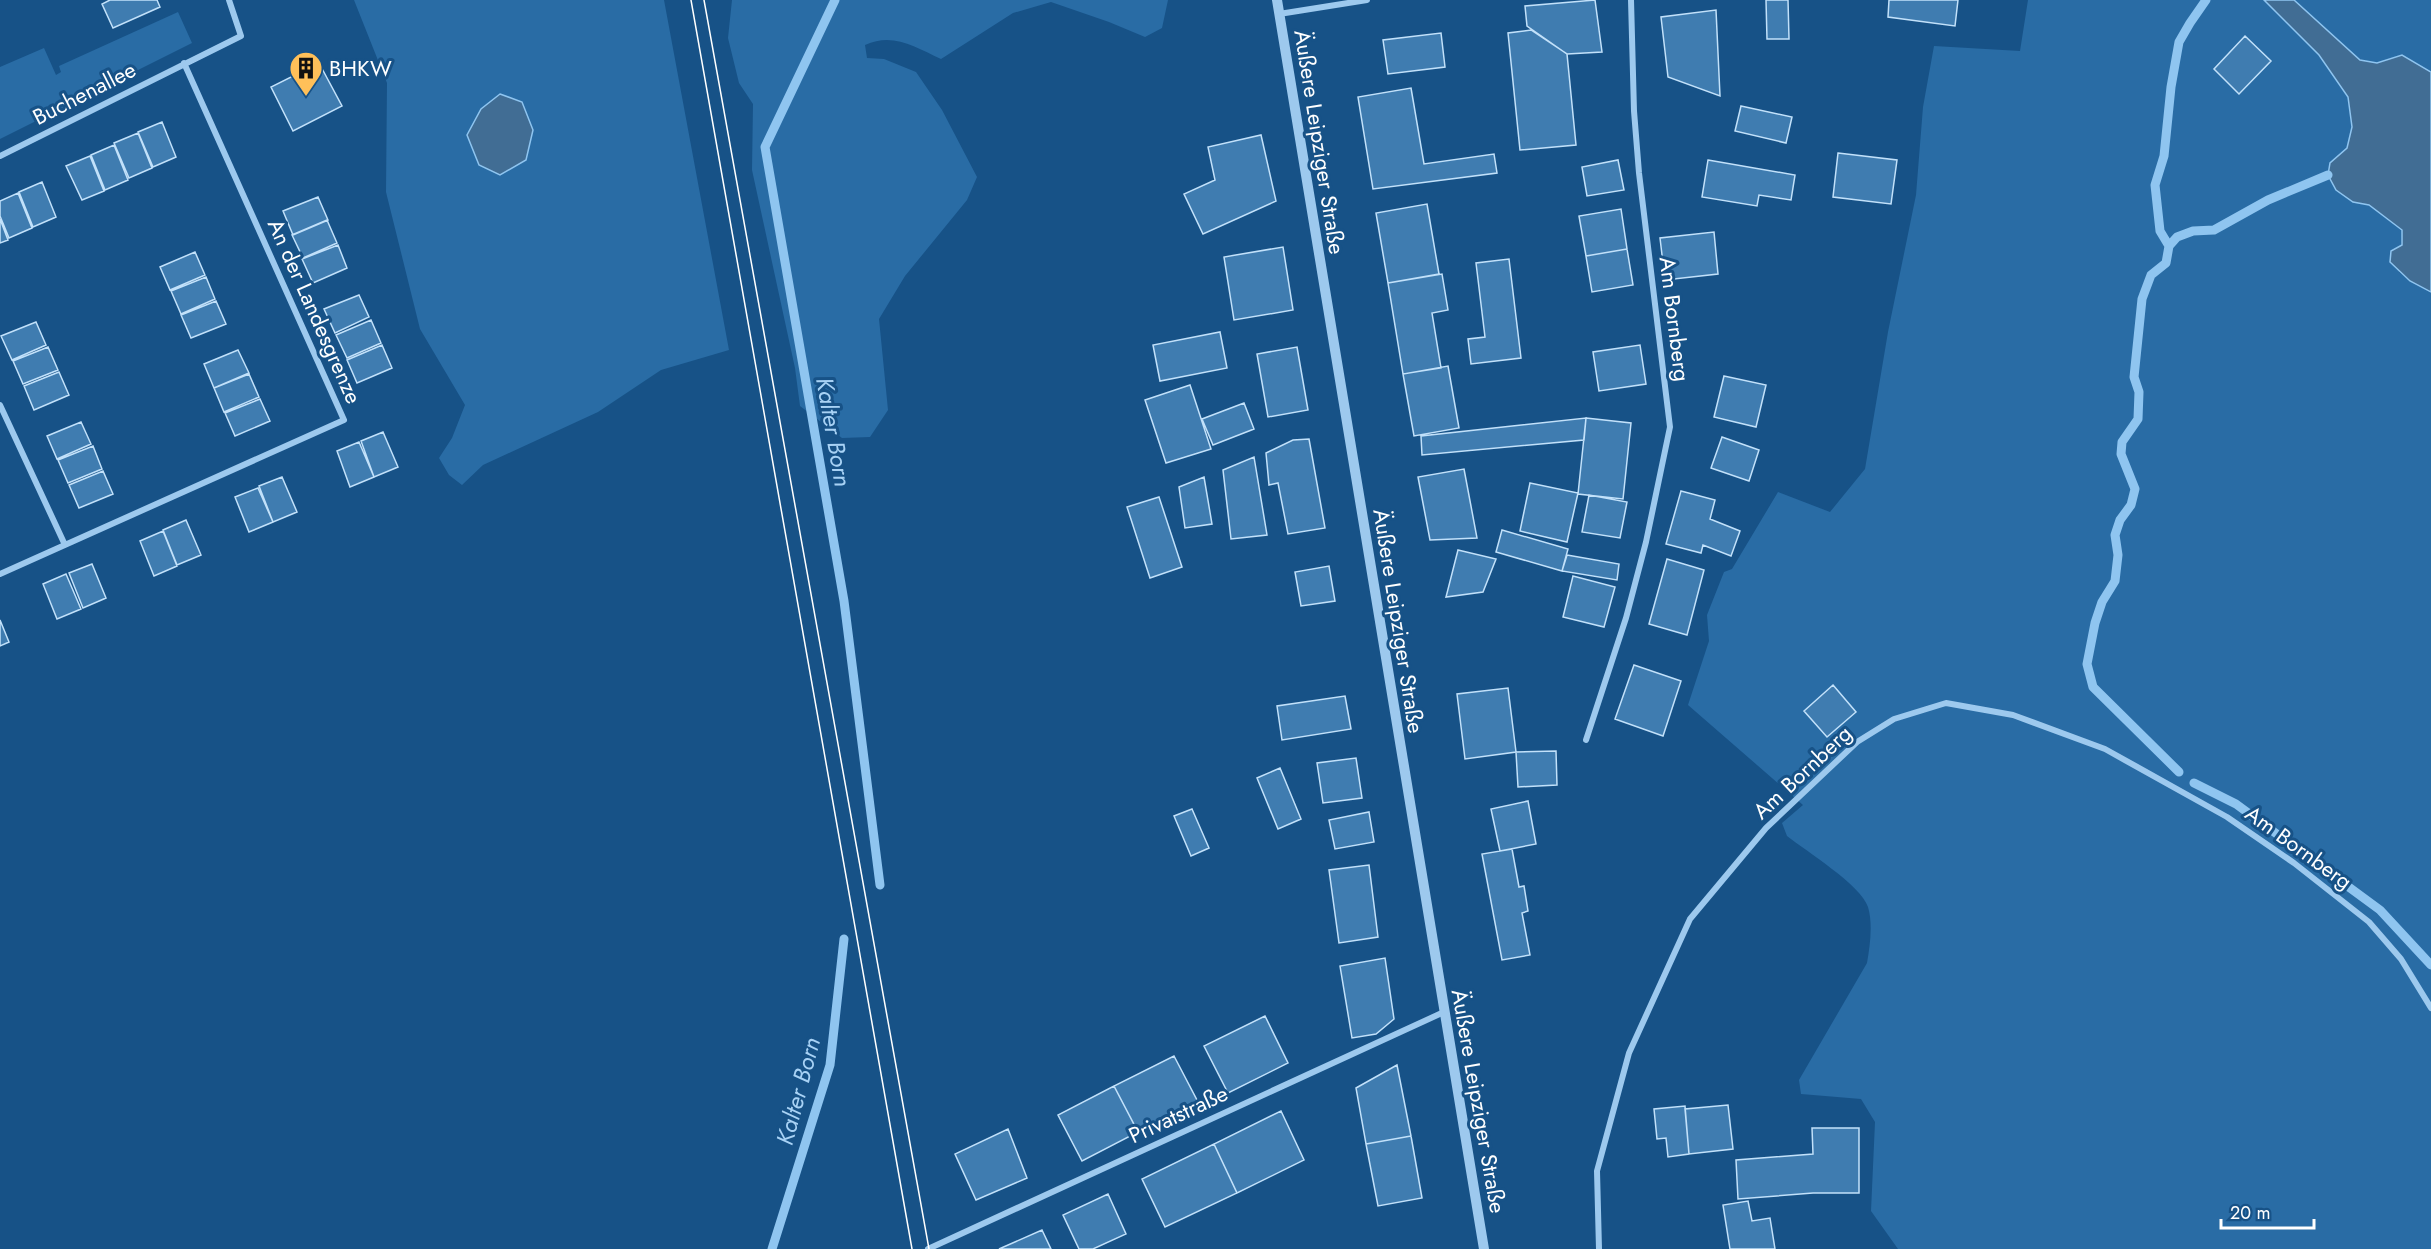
<svg xmlns="http://www.w3.org/2000/svg" width="2431" height="1249" font-family="Jost,sans-serif">
<style>
.green{fill:#296ca5}
.water{fill:#416d94;stroke:#8fc5f0;stroke-width:1.5}
.lines{fill:none;stroke-linecap:round;stroke-linejoin:round}
.stream{stroke:#8fc5f0;stroke-width:9}
.building{fill:#3f7cb0;stroke:#c2e1fa;stroke-width:1.5}
.minor{stroke:#9dc9ee;stroke-width:6}
.tertiary{stroke:#9dc9ee;stroke-width:10}
.tram{stroke:#fff;stroke-width:1.5}
.labels{text-anchor:middle;dominant-baseline:central;stroke-width:6;stroke-linejoin:round;paint-order:stroke}
.poi-label{font-size:22px;fill:#fff;stroke:#175287;text-anchor:start}
.street-label{font-size:22px;fill:#fff;stroke:#175287}
.water-label{font-size:24px;font-style:italic;fill:#a8d2f5;stroke:#175287}
</style>
<rect width="100%" height="100%" fill="#175287"/>
<path class="green" d="M354 0H664L729 350 661 370 598 412 483 465 462 485 449 475 439 458 452 438 465 405 420 329 386 192 387 83Z
M732 0H1168L1162 28 1145 37 1109 22 1051 2 1013 13 941 59C915 47 893 32 865 45L867 58 884 59 916 72 942 110 977 177 967 200 905 276 879 319 888 410 870 437 842 438 800 406 795 368 752 170 753 104 739 83 728 38Z
M2028 0H2264L2319 55 2348 97 2352 127 2347 148 2330 163 2328 175 2336 190 2353 202 2369 205 2402 230 2399 272 2410 281 2431 292V1249H1898L1871 1211 1875 1122 1861 1099 1801 1094 1799 1080 1867 963C1870 946 1873 924 1868 907 1861 885 1806 851 1787 836L1782 823 1803 805 1688 705 1709 641 1707 615 1724 572 1732 569 1778 492 1830 512 1865 469 1888 332 1916 195 1923 107 1934 46 2020 51Z
M2294 0H2431V72L2402 55 2377 63 2360 60Z
M178 12 192 43 0 139V67L44 48 56 75 61 72 59 66Z"/>
<path class="water" d="M2264 0H2294L2360 60 2377 63 2402 55 2431 72V292L2410 281 2390 262 2391 251 2402 245V230L2369 205 2353 202 2336 190 2328 175 2330 163 2347 148 2352 127 2348 97 2319 55Z
M500 94 522 102 533 130 526 160 500 175 479 165 467 135 481 109Z"/>
<g class="lines">
<path class="stream" d="M835 0 765 147 844 601 880 885
M2169 246 2177 237 2193 231 2214 230 2268 200 2328 175
M2179 772 2093 687 2087 664 2095 623 2102 602 2115 581 2118 555 2115 535 2120 520 2131 505 2135 489 2121 454 2122 442 2138 419 2139 392 2134 377 2142 299 2151 275 2166 263 2169 246 2160 231 2155 185 2164 156 2171 87 2179 42 2190 23 2206 0
M2194 783 2236 804 2380 910 2431 965
M772 1249 830 1065 844 939"/>
</g>
<path class="building" d="M110 0H157L160 7 113 28 102 4Z
M1595 0 1602 52 1567 54 1527 26 1525 6Z
M1766 0H1788L1789 39H1767Z
M1889 0H1958L1955 26 1888 17Z
M1716 10 1720 96 1668 77 1661 17Z
M1531 30 1567 54 1576 145 1520 150 1508 33Z
M1441 33 1445 67 1388 74 1383 40Z
M2245 36 2271 61 2239 94 2214 69Z
M319 63 342 106 293 131 271 87Z
M1411 88 1424 164 1494 154 1497 173 1373 189 1358 97Z
M1741 106 1792 117 1786 143 1735 131Z
M162 122 176 157 153 167 138 132Z
M138 133 152 168 129 178 114 143Z
M1261 135 1276 201 1203 234 1184 194 1215 180 1208 147Z
M114 145 128 180 105 190 91 155Z
M1838 153 1897 160 1891 204 1833 197Z
M90 156 104 191 82 200 66 166Z
M1618 160 1624 190 1587 196 1582 167Z
M1708 160 1795 175 1791 200 1759 195 1757 206 1702 197Z
M42 182 56 217 33 227 19 192Z
M18 193 32 228 9 238 0 216V201Z
M318 197 328 220 293 235 283 211Z
M1427 204 1439 274 1388 283 1376 213Z
M1621 209 1627 249 1586 256 1579 216Z
M0 219 8 240 0 243Z
M327 220 337 243 303 258 292 235Z
M1714 232 1718 274 1665 280 1660 238Z
M338 245 347 268 313 283 302 259Z
M1283 247 1293 310 1234 320 1224 257Z
M1627 249 1633 285 1592 292 1586 256Z
M195 252 205 275 170 290 160 267Z
M1509 259 1521 358 1471 364 1468 339 1485 337 1476 263Z
M1442 274 1448 310 1432 313 1441 368 1403 374 1388 283Z
M206 277 215 299 181 314 171 291Z
M359 295 369 317 335 333 324 309Z
M216 301 226 324 191 338 181 315Z
M371 320 381 343 347 358 336 335Z
M36 322 46 345 12 360 1 336Z
M1220 332 1227 368 1160 381 1153 345Z
M382 345 392 368 357 383 347 360Z
M1640 345 1646 384 1599 391 1593 352Z
M48 347 58 370 23 384 13 361Z
M1297 347 1308 410 1268 417 1257 354Z
M238 350 249 373 214 388 204 364Z
M1448 366 1459 428 1414 436 1403 374Z
M59 372 69 395 34 410 24 386Z
M249 374 259 397 224 412 214 388Z
M1724 376 1766 385 1756 427 1714 417Z
M1190 385 1211 449 1166 463 1145 400Z
M260 399 270 421 235 436 225 413Z
M1244 403 1254 429 1213 445 1202 419Z
M1586 418 1584 440 1422 455 1421 436Z
M1586 418 1631 423 1623 499 1578 494Z
M81 422 91 444 57 459 47 436Z
M383 432 398 467 374 477 361 441Z
M1722 437 1759 450 1749 481 1711 468Z
M1309 439 1325 528 1288 534 1278 483 1269 485 1266 453 1293 440Z
M359 442 374 477 350 487 337 451Z
M93 446 102 469 68 483 58 460Z
M1254 457 1267 535 1231 539 1223 470Z
M1464 469 1477 538 1430 540 1418 477Z
M103 471 113 494 79 508 69 485Z
M282 477 297 512 273 522 259 486Z
M1204 477 1212 524 1185 528 1179 487Z
M1530 483 1578 493 1567 542 1520 531Z
M258 488 273 522 249 532 235 497Z
M1681 491 1715 500 1710 519 1740 531 1731 556 1703 545 1701 553 1666 544Z
M1589 495 1627 502 1620 538 1582 532Z
M1159 497 1182 567 1150 578 1127 507Z
M186 520 201 555 177 565 163 530Z
M1502 530 1568 549 1562 571 1496 552Z
M163 531 177 566 154 576 140 541Z
M1458 550 1496 559 1483 592 1446 597Z
M1567 555 1619 564 1617 580 1562 571Z
M1667 559 1704 570 1687 635 1649 624Z
M92 564 106 598 83 608 69 573Z
M1329 566 1335 601 1301 606 1295 572Z
M66 574 81 609 57 619 43 584Z
M1573 576 1615 587 1604 627 1563 617Z
M0 620 9 642 0 646Z
M1634 665 1681 681 1663 736 1615 719Z
M1833 685 1856 712 1827 737 1804 711Z
M1508 688 1516 752 1465 759 1457 694Z
M1345 696 1351 729 1282 740 1277 706Z
M1556 751 1557 785 1518 787 1516 752Z
M1356 758 1362 798 1323 803 1317 763Z
M1280 768 1301 819 1278 829 1257 778Z
M1528 801 1536 844 1500 851 1491 809Z
M1192 809 1209 848 1191 856 1174 816Z
M1369 812 1374 842 1335 849 1329 820Z
M1512 849 1519 887 1524 886 1528 911 1522 913 1530 955 1502 960 1482 854Z
M1369 865 1378 937 1339 943 1329 870Z
M1385 958 1394 1019 1376 1034 1352 1038 1340 966Z
M1265 1016 1288 1063 1228 1093 1204 1046Z
M1174 1056 1198 1102 1138 1132 1114 1086Z
M1397 1065 1411 1136 1366 1144 1356 1088Z
M1114 1086 1138 1132 1082 1161 1058 1115Z
M1728 1105 1733 1149 1689 1154 1685 1109Z
M1685 1106 1689 1154 1668 1157 1666 1138 1657 1139 1654 1109Z
M1281 1111 1304 1160 1237 1193 1214 1144Z
M1812 1128H1859V1193H1813L1738 1199 1736 1160 1813 1154Z
M1008 1129 1027 1178 976 1200 955 1154Z
M1411 1136 1422 1198 1378 1206 1366 1144Z
M1214 1144 1237 1193 1165 1227 1142 1179Z
M1108 1194 1126 1234 1093 1249H1079L1063 1215Z
M1748 1201 1752 1221 1770 1218 1775 1249H1730L1723 1205Z
M1042 1230 1051 1249H999Z"/>
<g class="lines">
<path class="minor" d="M1279 14 1367 0
M0 156 241 36 229 0
M0 405 65 545
M0 574 344 420 184 63
M1586 740 1626 618 1646 542 1670 427 1639 173 1634 111 1631 0
M928 1249 1444 1012
M1599 1249 1597 1171 1629 1053 1690 919 1766 828 1857 742 1894 719 1946 703 2013 715 2105 749 2227 817 2294 863 2369 922 2401 959 2431 1008"/>
<path class="tertiary" d="M1277 0 1484 1249"/>
<path class="tram" d="M691 0 912 1249
M704 0 929 1249"/>
</g>
<defs>
<symbol id="building-pin" viewBox="-11 -11 22 30"><path d="M0 17L-7.5 6A9.5 9.5 0 1 1 7.5 6Z" fill="#ffc059" stroke="#175287"/><path d="M-4-6H4V6H1V3H-1V6H-4ZM-2.5-4.3h1.7v1.8h-1.7ZM.8-4.3h1.7v1.8H.8ZM-2.5-1h1.7V.8h-1.7ZM.8-1h1.7V.8H.8Z" fill="#111"/></symbol>
</defs>
<g fill-rule="evenodd">
<use href="#building-pin" x="287" y="49" width="38" height="52"/>
</g>
<g class="labels">
<g class="poi-label">
<text x="329" y="68">BHKW</text>
</g>
<g class="street-label">
<text transform="translate(84 93) rotate(-27)">Buchenallee</text>
<text transform="translate(1320 142) rotate(81)">Äußere Leipziger Straße</text>
<text transform="translate(315 311) rotate(66)">An der Landesgrenze</text>
<text transform="translate(1675 319) rotate(83)">Am Bornberg</text>
<text transform="translate(1399 621) rotate(81)">Äußere Leipziger Straße</text>
<text transform="translate(1802 772) rotate(-43)">Am Bornberg</text>
<text transform="translate(2299 847) rotate(36)">Am Bornberg</text>
<text transform="translate(1479 1101) rotate(80)">Äußere Leipziger Straße</text>
<text transform="translate(1178 1114) rotate(-25)">Privatstraße</text>
</g>
<g class="water-label">
<text transform="translate(834 432) rotate(80)">Kalter Born</text>
<text transform="translate(798 1091) rotate(-75)">Kalter Born</text>
</g>
</g>
<path d="M2221 1219v9h93v-9" fill="none" stroke="#ffffff" stroke-width="3"/>
<text x="2230" y="1219" font-size="18" fill="#ffffff" stroke="#175287" stroke-width="4.5" paint-order="stroke">20 m</text>
</svg>
